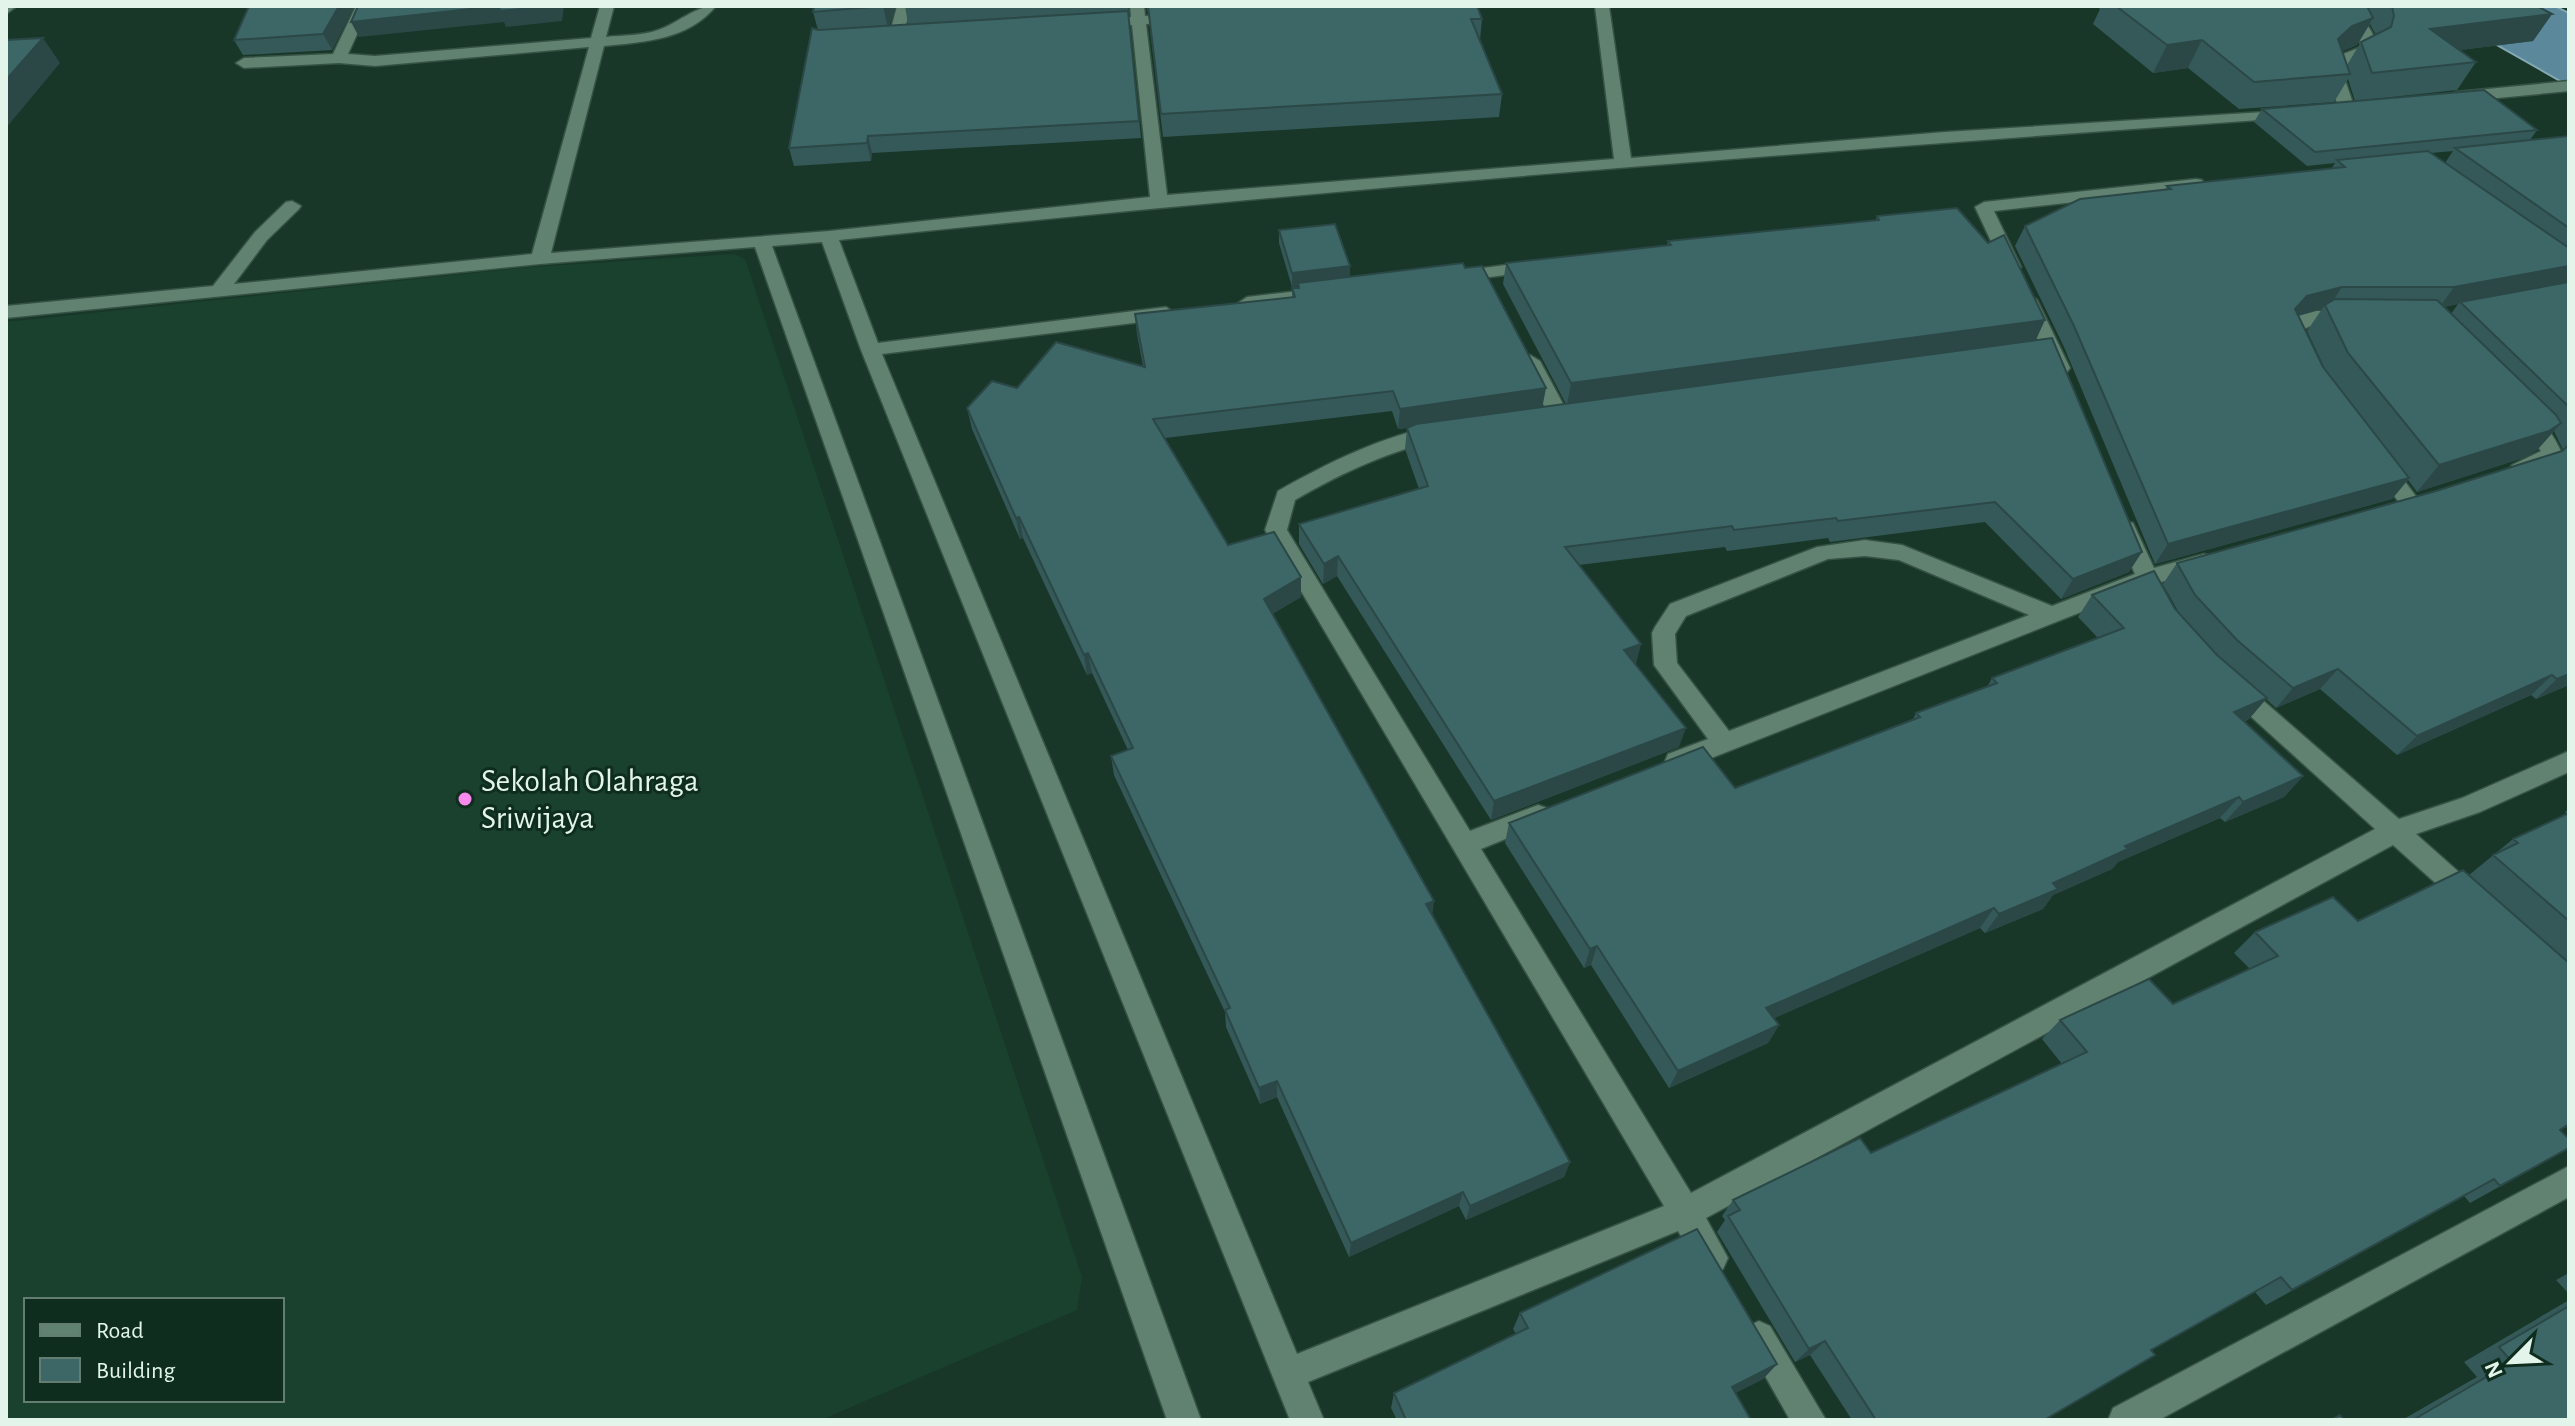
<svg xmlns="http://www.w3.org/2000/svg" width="2575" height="1426" font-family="'Alegreya Sans',sans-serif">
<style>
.built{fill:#19412e;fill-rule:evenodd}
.water{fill:#5c889c;stroke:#84a9b3;stroke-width:2}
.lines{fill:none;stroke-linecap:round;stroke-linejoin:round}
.street-casing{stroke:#365245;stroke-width:3}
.street{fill:#618270;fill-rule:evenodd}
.wall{fill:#345958;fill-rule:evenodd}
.shaded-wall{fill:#2b4847}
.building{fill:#3d6766;stroke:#2b4847;stroke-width:2}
.poi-dot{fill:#f788ec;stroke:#0e2d1e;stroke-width:3}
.labels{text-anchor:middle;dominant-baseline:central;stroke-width:6;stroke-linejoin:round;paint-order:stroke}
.poi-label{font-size:32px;fill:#e3f5ea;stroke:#0e2d1e;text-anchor:start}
</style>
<rect width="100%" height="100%" fill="#183728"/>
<path class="built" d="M734 254 745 259 1082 1277 1077 1310 821 1420H6V322L531 267ZM26 1300H282V1400H26Z"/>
<path class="water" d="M2428 6H2555L2569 13V86Z"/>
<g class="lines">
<defs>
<path id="street" d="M6 6H17L6 14Z
M356 6H370L348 54 375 56 591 38 600 6H614L606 37C623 35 642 36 658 30 679 23 694 6 716 6 688 40 645 42 604 46L551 253 829 231 1150 197 1132 25 1097 27 1090 23 1097 19 1131 17 1130 6H1144L1145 16 1180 14 1187 18 1180 22 1146 24 1167 195 1614 159 1595 6H1609L1631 158 1945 132 2294 110 2296 113 2288 118C1805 152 1321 189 839 240L878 343 1166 307 1175 313 1166 319 882 354 1297 1354 1664 1206 1265 530 1278 491C1329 462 1380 437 1439 425L1449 432 1446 437C1386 453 1349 469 1295 500L1287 530 1470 831 1538 805 1547 808 1551 815 1547 822 1481 849 1691 1193 2375 829 2226 694 2222 688 2226 682 2234 679 2242 682 2399 819 2462 798 2569 751V772L2480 812 2416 834 2478 889 2482 897 2478 905 2469 908 2460 905 2393 845 1706 1218 1728 1258 1723 1269 1712 1274 1701 1269 1678 1231 1308 1382 1324 1420H1290L861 350 822 242 772 246 1201 1420H1167L755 247 540 264 6 318V306L213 286 255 232 286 202 292 201 301 206 298 210 267 240 234 284 532 254 589 47 375 66 339 63 244 68 236 63 244 58 333 54Z
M897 6H911L903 36 896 40 889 36Z
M2325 6C2346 6 2383 26 2373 52L2341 68 2355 109 2347 114 2339 109 2325 67 2338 56 2361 47C2358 25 2338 20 2325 6Z
M2569 81V91L2456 102 2448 97 2456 92Z
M2196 179 2202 180 2204 184 2202 188 1994 211 2021 267 2012 272 2003 267 1975 207 1984 202Z
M1536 261 1545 266 1542 270 1453 282 1444 277 1453 272Z
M1325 288 1334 293 1331 297 1247 309 1238 303 1247 297Z
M2028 294 2037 300 2070 368 2067 372 2060 374 2050 368 2019 300Z
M2316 311H2348L2357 317C2343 330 2320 318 2303 330L2312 348 2309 352H2295L2284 329 2298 316Z
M1530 355 1540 361 1569 415 1566 420 1559 421 1549 415 1520 361Z
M2524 411C2543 416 2554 437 2562 453L2541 470 2519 477 2509 470 2512 465 2541 451 2514 417Z
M2381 457 2388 459 2418 499 2422 504 2418 509H2404L2374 469 2371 464Z
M2125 521 2133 523 2154 568 2204 554 2212 556 2215 562 2212 568 2161 582 2171 604 2168 610 2160 612 2152 610 2142 588 1686 768 1677 771 1668 768 1665 761 1668 754 1708 739 1654 665 1652 633 1655 627 1670 604 1817 547 1865 540 1902 545 2052 606 2135 574 2114 528 2117 523ZM1865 556 1899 560 2029 615 1729 731 1677 663 1675 634 1686 616 1828 559Z
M2569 1166V1197L2159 1420H2108L2113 1408Z
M1759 1321 1770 1326 1826 1420H1790L1743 1337 1748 1326Z"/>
</defs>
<use href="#street" class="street-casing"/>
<use href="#street" class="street"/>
</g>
<path class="wall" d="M249 6H354L332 50 243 55 234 40Z
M814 6H896L889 26 908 24 905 6H1129L1128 12 1141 138 872 153 871 161 794 166 789 148 818 30 813 12Z
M1146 6H1477L1482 19 1480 40 1502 94 1499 117 1163 137 1148 12Z
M2096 6H2537L2552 14 2533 41 2460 50 2476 62 2457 90 2355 101 2348 79 2334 102 2239 109 2188 68 2153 73 2093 24 2100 9ZM2370 24 2376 35 2361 42 2347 65 2342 51 2357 45Z
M2262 109 2537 130 2530 140 2569 136V685L2536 699 2531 695 2397 755 2320 689 2276 708 2266 699 2249 719 2244 722 2303 776 2284 797 2225 822 2220 818 2118 862 2112 869 2053 895 2043 909 1985 933 1980 928 1774 1018 1779 1025 1768 1043 1669 1088 1591 965 1584 968 1505 843 1509 823 1735 788 1913 719 1916 713 1987 687 1992 678 2098 638 2078 617 2092 595 2175 609 2180 615 2163 584 2177 563 2436 491 2563 450 2554 431 2537 450 2526 457 2417 492 2408 480 2392 499 2155 564 2064 347 2015 246 2025 226 2165 190 2167 186 2332 168 2335 163 2307 166 2254 122ZM2453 151 2445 163 2431 153ZM2458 304 2451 314 2444 307ZM2322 309 2307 331 2326 371 2298 316Z
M1877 216 2035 340 2129 572 2061 599 1985 522 1830 542 1828 538 1727 551 1725 547 1579 565 1636 664 1679 747 1491 820 1337 576 1323 584 1299 544V524L1419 489 1405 449 1407 428 1398 429 1392 411 1165 438 1228 545 1301 597 1272 614 1432 915 1570 1162 1564 1177 1466 1220 1459 1206 1349 1257 1277 1097 1260 1104 1226 1027 1225 1012 1114 775 1111 756 1128 750 1092 673 1087 675 1023 538 1020 539 972 429 967 408 1017 388 1143 366 1137 334 1135 314 1292 298V288H1298V286L1292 287 1279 243V230L1543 407 1566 404 1503 284 1506 263 1667 246 1668 241 1876 220Z
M2569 809V1126L2560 1130 2569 1148 2470 1203 2464 1196 2266 1305 2255 1292 2152 1350 2045 1420H1852L1810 1355 1795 1362 1717 1232 1725 1220 1722 1216 1733 1200 1871 1153 2062 1064 2042 1039 2060 1020 2173 1004 2250 969 2234 953 2255 932 2358 921 2469 875 2513 839 2567 814 2565 812Z
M2569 1273V1294L2556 1280Z
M2569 1300V1420H2402L2477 1377 2464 1362Z
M1520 1313 1777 1364 1763 1379 1735 1393 1751 1420H1397L1391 1408 1394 1393 1516 1334 1513 1329Z"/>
<path class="shaded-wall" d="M339 6H354L332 50 323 34Z
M501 6H564L562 21 506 27 504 22 359 37 351 22Z
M883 6H896L888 28Z
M2552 14 2533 41 2413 56 2430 29Z
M2373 18 2357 45 2336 54 2338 39 2352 26Z
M43 38 60 63 6 128V80Z
M2202 40 2188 68 2153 73 2167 45Z
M868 136 872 153 871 161 867 143Z
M1350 266V280L1298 283V286L1292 287V273Z
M2569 266V284L2460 302 2458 304 2439 308 2454 287Z
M2342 287 2328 308 2325 305 2322 309 2293 317 2295 309 2307 296Z
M2045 320 2035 342 1567 405 1571 383Z
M1546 388 1542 409 1398 429 1400 409Z
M2561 423 2537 450 2526 457 2417 492 2439 465Z
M2409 478 2392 499 2155 564 2168 544Z
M1019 517 1023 538 1020 539 1016 518Z
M2142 552 2129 572 2061 599 2073 579Z
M1338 556 1337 576 1323 584 1324 564Z
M1301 577V597L1264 619V599Z
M1641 644 1636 664 1618 670 1624 650Z
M1088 653 1092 673 1087 675 1084 655Z
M2338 669 2320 689 2276 708 2293 688Z
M2569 674V685L2536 699 2557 679Z
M2552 675 2531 695 2397 755 2417 736Z
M2267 698 2249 719 2216 733 2234 712Z
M1686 728 1679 747 1491 820 1494 801Z
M2303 776 2284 797 2225 822 2243 802Z
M2239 797 2220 818 2118 862 2112 869 2053 895 2043 909 1985 933 1999 914 2053 883 2125 846Z
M1434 901 1432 919 1426 904Z
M1994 908 1980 928 1756 1026 1766 1008Z
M1597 946 1591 965 1584 968 1590 949Z
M1779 1025 1768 1043 1669 1088 1678 1071Z
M1277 1081V1097L1260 1104 1259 1088Z
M1570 1162 1564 1177 1466 1220 1470 1206Z
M1463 1192 1459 1206 1349 1257 1351 1243Z
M1825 1341 1810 1355 1795 1362 1809 1349Z
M1777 1364 1763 1379 1718 1402 1732 1387Z"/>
<path class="building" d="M249 6H339L323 34 234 40Z
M358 6H498L351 22Z
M500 6H552L499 11Z
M814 6H883L813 12Z
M1148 6H1477L1482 19H1471L1502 94 1161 114Z
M2116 6H2367L2373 18 2352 26 2338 39 2350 74 2254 82 2202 40 2167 45Z
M2392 6H2537L2552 14 2430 29 2476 62 2372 73 2361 42 2391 27 2394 16Z
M1128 11 1139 121 868 136 867 143 789 148 812 28 818 30Z
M43 38 6 80V40Z
M2484 90 2537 130 2315 152 2262 109Z
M2569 136V228L2455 148Z
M2428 151 2569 248V266L2454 287H2342L2307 296 2295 309 2323 367 2409 478 2168 544 2074 326 2025 226 2080 199 2171 189 2167 186 2345 167 2337 160Z
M1957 208 1988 243 2004 235 2045 320 1571 383 1506 263 1671 245 1668 241 1879 220 1877 216Z
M1335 224 1350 266 1292 273 1279 230Z
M1463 263 1465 268 1482 266 1546 388 1400 409 1393 391 1153 419 1228 545 1274 532 1301 577 1264 599 1434 901 1426 904 1570 1162 1470 1206 1463 1192 1351 1243 1277 1081 1259 1088 1225 1010 1230 1008 1111 756 1133 748 1088 653 1084 655 1019 517 1016 518 967 408 992 381 1017 388 1056 342 1145 367 1135 314 1295 297 1292 288H1299L1298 283Z
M2569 282V407L2460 302Z
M2335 299 2437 300 2556 415 2561 423 2549 431 2439 465 2348 353 2325 305Z
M2052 338 2142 552 2073 579 1995 502 1838 521 1836 518 1734 530 1732 526 1565 547 1641 644 1624 650 1686 728 1494 801 1338 556 1324 564 1299 524 1428 486 1407 428 1416 424Z
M2569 445V674L2557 679 2552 675 2417 736 2338 669 2293 688 2237 640 2195 595 2177 563 2436 491 2562 451Z
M2154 571 2175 609 2217 655 2267 698 2234 712 2303 776 2243 802 2239 797 2125 846 2128 849 2053 883 2058 889 1999 914 1994 908 1766 1008 1779 1025 1678 1071 1597 946 1590 949 1509 823 1703 747 1735 788 1920 717 1916 713 1997 683 1992 678 2124 628 2092 595Z
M2569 813V921L2493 855 2518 843 2513 839Z
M2463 870 2569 963V1124L2560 1130 2569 1139V1148L2500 1186 2494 1179 2292 1290 2281 1277 2151 1350 2155 1355 2044 1420H1876L1825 1341 1809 1349 1728 1216 1740 1210 1733 1200 1860 1138 1871 1153 2087 1052 2060 1020 2149 979 2173 1004 2278 956 2255 932 2333 897 2358 921Z
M1697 1229 1777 1364 1732 1387 1751 1420H1406L1394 1393 1528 1328 1520 1313Z
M2569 1306V1420H2413L2512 1362 2499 1347Z
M2340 1415 2344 1420H2331Z"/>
<circle class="poi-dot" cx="465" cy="799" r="8"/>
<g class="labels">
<g class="poi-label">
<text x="481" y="781">Sekolah Olahraga<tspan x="481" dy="37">Sriwijaya</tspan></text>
</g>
</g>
<rect width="2575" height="1426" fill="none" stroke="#e3f5ea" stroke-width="16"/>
<rect x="24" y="1298" width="260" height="104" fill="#0e2d1e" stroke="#637d70" stroke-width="2"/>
<rect x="40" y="1324" width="40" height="12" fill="#618270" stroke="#637d70" stroke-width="2"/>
<text x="96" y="1338" font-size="24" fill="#e3f5ea">Road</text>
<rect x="40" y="1358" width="40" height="24" fill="#3d6766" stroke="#637d70" stroke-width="2"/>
<text x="96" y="1378" font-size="24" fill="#e3f5ea">Building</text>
<g transform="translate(2511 1362) rotate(246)" stroke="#0e2d1e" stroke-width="6" paint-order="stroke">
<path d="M0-6L14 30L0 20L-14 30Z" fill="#e3f5ea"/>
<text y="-12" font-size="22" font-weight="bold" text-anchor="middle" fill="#e3f5ea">N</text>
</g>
</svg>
